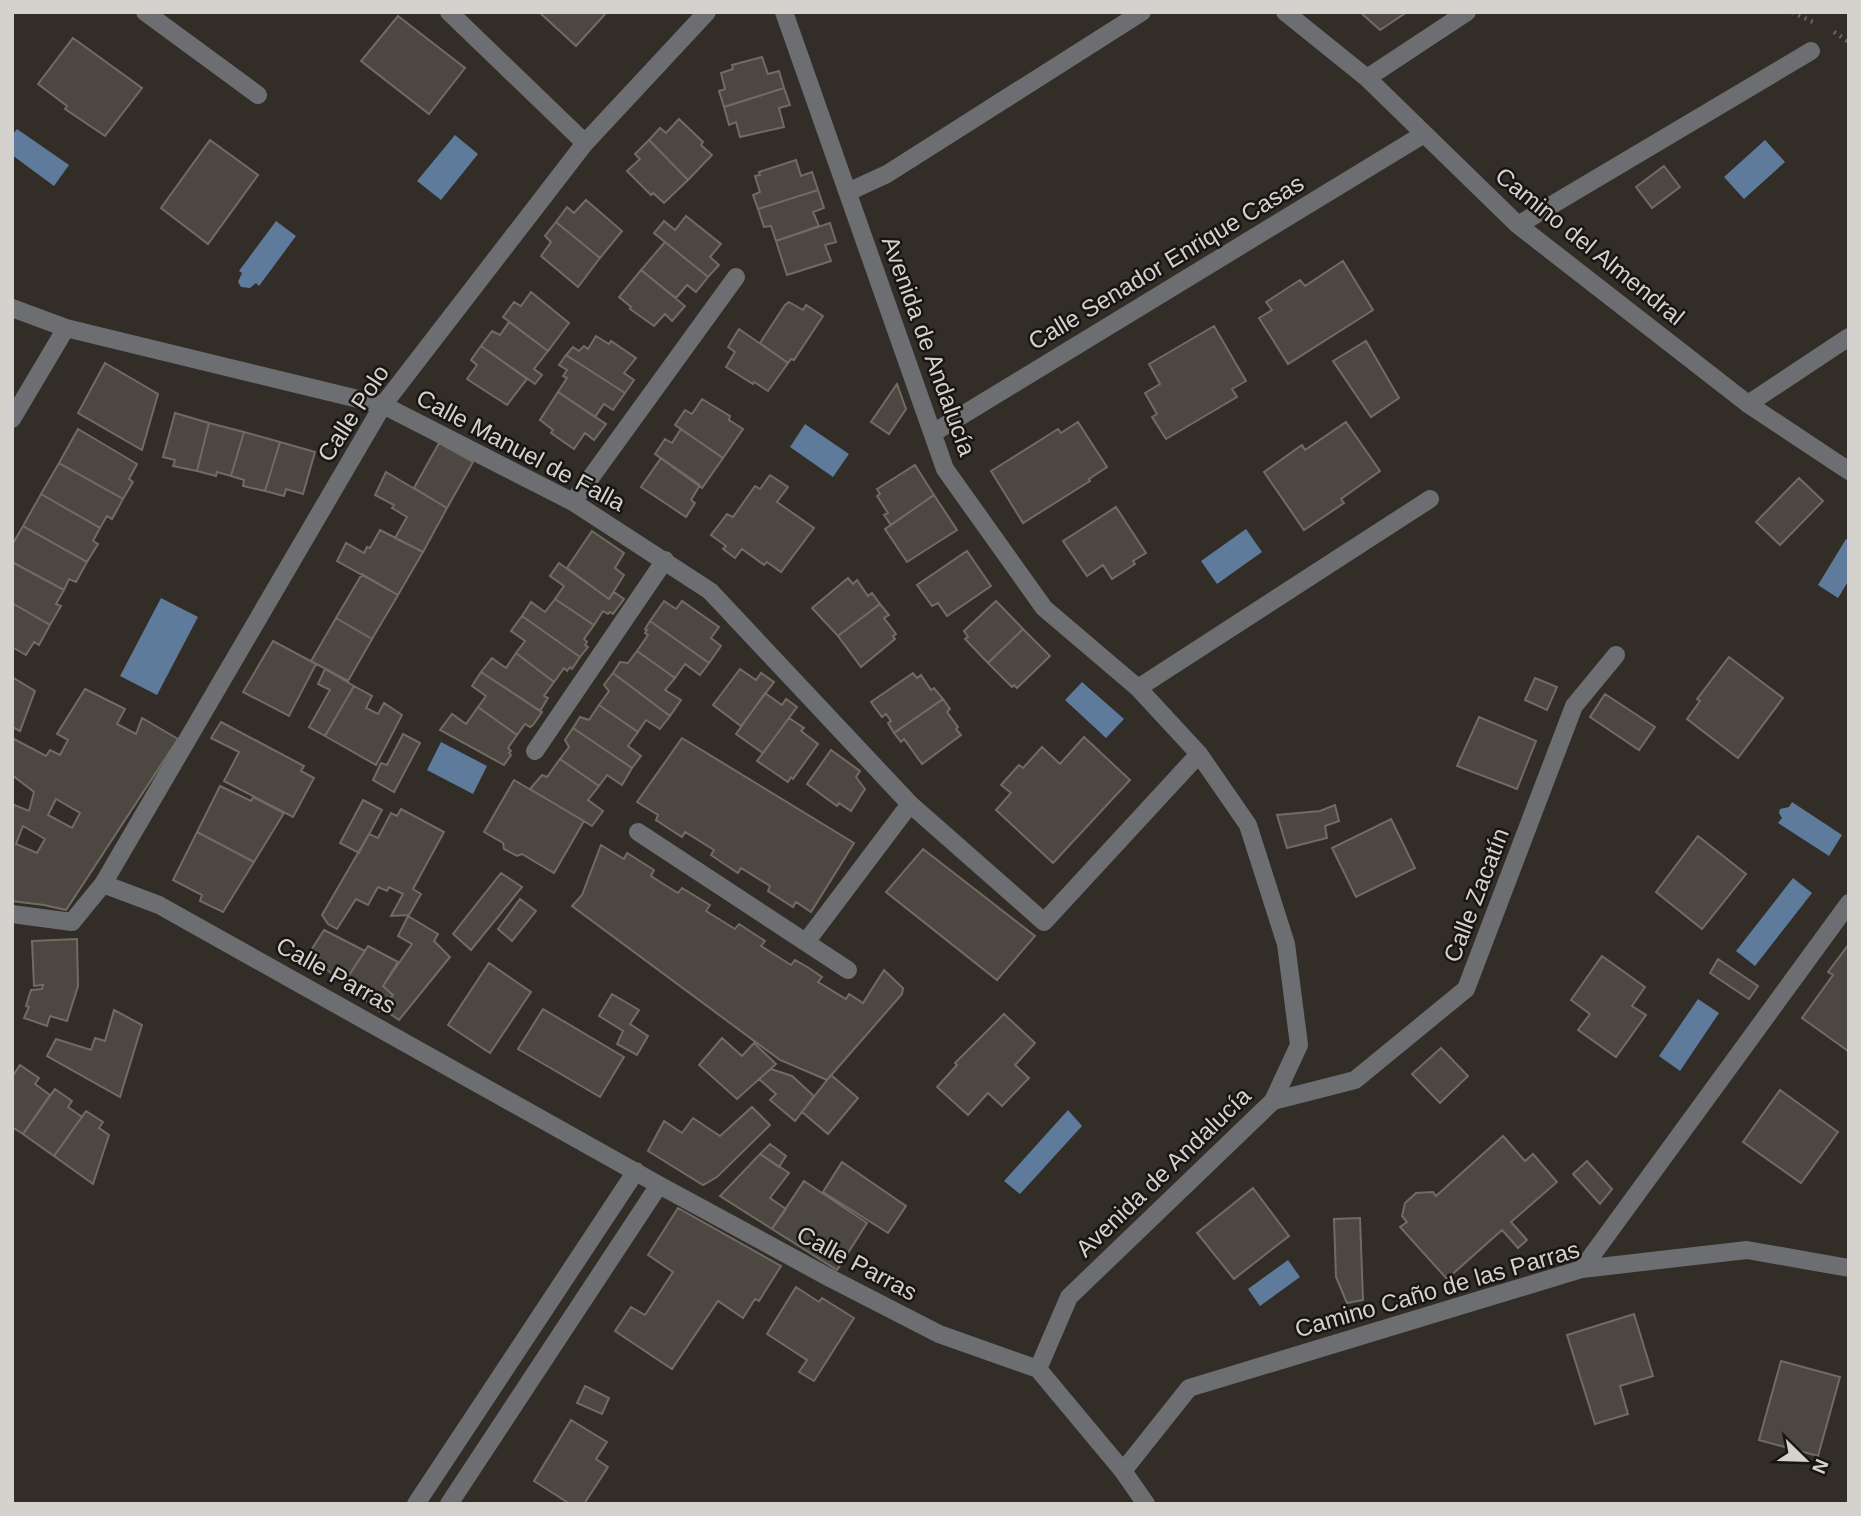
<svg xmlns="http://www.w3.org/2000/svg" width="1861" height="1516" font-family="Helvetica,sans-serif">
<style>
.water{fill:#5f7b9b}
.building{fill:#4c4740;stroke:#706b63;stroke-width:2;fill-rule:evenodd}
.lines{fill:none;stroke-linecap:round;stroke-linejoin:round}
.path{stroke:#68645f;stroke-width:4.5;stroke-dasharray:2 5;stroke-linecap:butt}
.minor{stroke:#6c6e71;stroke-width:18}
.labels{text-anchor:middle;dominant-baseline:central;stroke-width:5;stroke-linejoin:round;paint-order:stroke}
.street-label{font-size:24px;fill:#d5d2ce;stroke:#181613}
</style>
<rect width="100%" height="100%" fill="#322d27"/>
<path class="water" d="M17 129 69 165 54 186 12 155V135Z
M455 135 478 154 441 200 417 181Z
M1765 140 1785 162 1744 199 1724 177Z
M276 221 296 236 259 286 256 283 250 288 241 287 238 282 242 273 239 271Z
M805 424 849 454 833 477 790 447Z
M1246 529 1262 552 1217 584 1201 561Z
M1846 539 1849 541V580L1838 598 1818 585Z
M161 598 198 617 157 695 120 676Z
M1082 682 1124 719 1106 738 1065 700Z
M441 742 487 766 473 794 427 770Z
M1792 802 1842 835 1829 856 1778 823 1782 818 1779 813 1780 809 1789 807Z
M1793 878 1812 893 1755 966 1736 951Z
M1698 999 1719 1013 1680 1071 1659 1056Z
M1068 1110 1082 1126 1020 1194 1004 1181Z
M1288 1260 1300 1277 1260 1306 1248 1289Z"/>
<path class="building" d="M539 12H607L576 46Z
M1360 12H1407L1380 30Z
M398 16 465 68 429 114 361 61Z
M73 38 142 88 105 136 65 109 67 106 38 84Z
M762 57 768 74 779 71 784 88 724 107 719 91 725 89 721 73 733 69 732 65Z
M784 88 790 105 779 108 784 127 740 137 736 122 729 125 724 107Z
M679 119 703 142 701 145 712 155 688 180 649 140 660 128 666 133Z
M210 140 258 175 208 244 161 208Z
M649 140 688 180 664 203 653 193 651 195 627 171 640 159 635 154Z
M796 160 801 176 812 172 818 190 758 209 753 195 760 192 755 176 760 175 759 172Z
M1664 166 1680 187 1652 208 1636 187Z
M818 190 824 208 813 212 819 226 776 241 771 226 764 227 758 209Z
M586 200 622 231 600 258 556 222 567 207 574 213Z
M686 216 721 244 710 257 719 265 708 277 654 233 664 221 675 230Z
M556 222 600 258 578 287 541 256 551 242 545 236Z
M830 223 836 242 825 245 831 261 787 275 776 241Z
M665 242 708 277 696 292 687 285 676 298 641 270Z
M1343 261 1373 310 1288 364 1259 318 1272 310 1266 302 1300 280 1305 286Z
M641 270 685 306 672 321 665 314 654 326 630 309 631 307 619 297Z
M531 292 569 323 548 351 503 317 514 302 521 306Z
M789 302 803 310 806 305 823 316 794 360 791 359 788 363 760 343 785 305Z
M509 322 548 351 534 369 542 375 535 384 481 346 492 331 500 335Z
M1214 326 1246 381 1232 389 1237 397 1166 439 1152 417 1157 414 1145 393 1160 384 1149 364Z
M739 329 788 363 768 391 754 382 753 384 726 367 735 352 728 347Z
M596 336 609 344 611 341 636 358 624 373 634 380 625 393 566 355 573 347 579 351 584 346 588 349Z
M1366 341 1399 398 1371 417 1333 361Z
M481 346 527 379 507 405 467 379 477 365 471 360Z
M566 355 625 393 613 410 604 404 595 417 558 392 567 378 563 376 567 370 559 365Z
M105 363 158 394 142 450 78 413Z
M897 384 906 409 889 434 871 422Z
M558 392 606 424 594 440 585 433 574 449 551 433 553 430 540 420Z
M702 399 730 416 729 420 743 429 723 458 675 425 685 410 692 414Z
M175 413 209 423 197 471 173 466 175 460 163 457Z
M1078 422 1107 467 1089 479 1090 481 1023 523 991 471 1058 429 1061 433Z
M1346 422 1380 471 1341 499 1344 503 1304 530 1264 472 1302 445 1305 450Z
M209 423 244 432 231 476 217 472 216 476 197 471Z
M78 429 137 464 129 479 133 482 123 499 59 463Z
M681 429 723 458 702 488 655 454 665 439 672 443Z
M244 432 280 442 265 491 243 486 244 480 231 476Z
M280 442 315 452 303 494 286 489 284 496 265 491Z
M439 443 473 462 447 508 414 488Z
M661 458 700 485 691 500 695 503 686 517 641 487Z
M59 463 123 499 112 519 107 516 100 528 41 494Z
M915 465 934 495 891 525 884 515 888 513 877 496 880 494 877 489Z
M386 472 447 508 423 552 395 538 407 517 392 508 394 505 375 495Z
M770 475 788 487 777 502 814 528 781 572 767 562 764 565 742 549 735 558 723 549 726 546 711 535 727 514 733 517 755 486 760 489Z
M1799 478 1823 501 1780 545 1756 522Z
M41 494 100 528 93 541 98 544 87 562 23 526Z
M934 495 957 530 907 562 885 529Z
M1116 507 1146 553 1133 561 1135 564 1112 579 1103 565 1087 576 1063 541Z
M23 526 87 562 76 582 69 579 64 590 12 562V545Z
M380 530 423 552 398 595 337 561 346 543 364 553 367 547 370 548Z
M592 531 624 553 615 568 624 575 609 599 567 568Z
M967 551 991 586 947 616 938 603 932 606 917 585Z
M12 562 64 590 56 604 61 606 50 625 12 603Z
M559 563 609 599 614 592 624 599 613 614 610 612 608 614 603 611 594 625 555 599 564 586 550 576Z
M362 574 398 595 372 639 336 618Z
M848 578 853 584 857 580 868 596 872 593 880 604 838 636 812 608Z
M555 599 594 625 584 639 587 642 585 645 588 647 580 657 522 616 531 602 545 612Z
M664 601 676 609 682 601 719 627 711 638 721 646 709 663 650 621Z
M996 601 1023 629 988 663 965 639 968 637 964 631Z
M12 603 50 625 39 645 34 642 26 655 12 647Z
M880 604 889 615 884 618 896 634 893 636 895 639 861 667 838 636Z
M522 616 580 657 572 669 570 667 567 671 564 668 554 682 516 653 525 641 511 631Z
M336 618 372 639 348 681 311 661Z
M650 621 709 663 700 675 685 664 675 678 637 651 648 635 645 633 647 630 645 629Z
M1023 629 1050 656 1017 688 1014 685 1012 687 988 663Z
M273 641 316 664 289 716 243 692Z
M637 651 675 678 665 690 681 700 670 716 613 673 620 662 628 663Z
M516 653 554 682 544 696 548 698 540 711 481 672 492 658 506 668Z
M1729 657 1783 698 1738 758 1687 719 1700 701 1697 699Z
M325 669 354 686 325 736 309 727 330 690 318 684Z
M740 669 756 680 761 673 774 682 741 726 713 705Z
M481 672 542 712 533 725 530 727 525 724 517 735 478 707 486 696 472 686Z
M613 673 670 716 660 729 646 720 638 732 599 705 609 691 604 685Z
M913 673 917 678 921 675 931 690 934 688 943 699 894 733 888 723 891 721 886 714 882 717 871 702Z
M12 677 35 691 20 731 12 727Z
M1535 678 1557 687 1547 710 1525 700Z
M354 686 372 696 366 708 378 714 384 703 402 715 376 765 325 736Z
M85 689 125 709 117 724 136 734 142 718 178 739 66 910 44 905 12 901V804L29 811 34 792 12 775V738L46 756 50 750 60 755 68 740 57 734ZM56 799 80 813 72 828 48 815ZM23 826 45 839 37 853 16 844Z
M765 693 782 705 786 699 797 707 763 753 736 734Z
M1605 694 1655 727 1639 750 1590 717Z
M943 699 950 709 947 712 958 727 956 729 961 735 922 764 904 739 901 742 894 733Z
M599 705 638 732 628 746 641 756 632 768 573 728 580 717 589 720Z
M478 707 517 735 508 748 511 751 509 753 511 755 504 765 440 730 452 714 466 724Z
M1479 717 1536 741 1517 789 1457 766Z
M789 718 804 728 801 731 818 744 793 779 791 777 788 782 757 761Z
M221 722 304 766 301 771 314 778 293 817 224 781 239 752 211 738Z
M573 728 632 768 622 785 607 775 599 786 560 759 569 747 565 740Z
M403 734 420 743 394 792 373 780 381 763 387 765Z
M1084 737 1130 780 1053 863 996 810 1011 793 1001 785 1019 765 1023 768 1042 747 1060 764Z
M682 738 854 843 811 912 796 902 793 907 768 891 770 886 741 868 738 873 724 864 711 855 714 850 685 832 682 837 668 828 656 820 658 815 637 802Z
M831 750 860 771 856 777 865 789 851 811 839 803 837 806 807 784Z
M560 759 599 786 588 800 603 811 592 826 530 789 542 775 547 777Z
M514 780 584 821 554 873 522 854 517 856 504 849 503 843 484 832Z
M220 786 251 801 253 797 284 813 254 862 197 832Z
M363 800 382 810 359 853 340 843Z
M1335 805 1339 821 1325 826 1327 838 1287 848 1277 815 1320 811Z
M401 809 444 832 413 889 421 894 409 915 391 916 403 894 389 887 387 891 378 887 368 905 356 899 337 929 328 924 322 915 369 834 378 838 391 813 397 816Z
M1391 819 1415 868 1356 897 1332 848Z
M197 832 254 862 223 912 200 901 202 895 173 880Z
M1698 836 1746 874 1702 929 1656 892Z
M601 845 624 859 627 853 654 870 651 876 665 885 678 893 682 888 710 905 706 911 735 929 739 924 765 941 761 946 791 965 795 960 809 968 822 977 818 982 846 999 849 994 863 1003 884 970 903 988 902 994 827 1080 780 1060 572 906 582 895Z
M923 849 1035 936 997 980 886 892Z
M501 873 522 887 471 950 453 934Z
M520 899 536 911 512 941 498 929Z
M408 916 438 934 434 941 450 957 399 1020 382 1008 393 995 383 986 412 944 398 936Z
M324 930 365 951 344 983 308 955Z
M77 939 78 986 67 1021 50 1016 47 1026 24 1018 29 1007 26 1006 31 990 42 989 43 985 34 986 32 941Z
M1849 944V1050L1848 1051 1802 1018 1833 975 1828 972Z
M368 946 398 962 383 986 393 995 379 1011 344 983Z
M1602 956 1645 987 1632 1006 1646 1015 1616 1057 1578 1030 1590 1014 1571 1000Z
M1718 959 1758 986 1749 999 1710 973Z
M489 963 531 992 490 1053 448 1025Z
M612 994 639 1010 630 1024 648 1036 637 1055 617 1044 623 1031 599 1016Z
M543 1009 624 1057 600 1097 518 1049Z
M114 1010 142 1025 120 1097 47 1056 56 1039 91 1050 95 1038 105 1041Z
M1004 1014 1035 1043 1015 1065 1029 1078 1002 1106 988 1093 968 1115 937 1087 957 1065 955 1063Z
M722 1038 742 1056 754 1043 776 1064 737 1099 699 1065Z
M1441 1048 1468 1076 1440 1103 1412 1074Z
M20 1065 39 1078 35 1084 50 1095 23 1134 12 1127V1077Z
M771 1069 792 1076 814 1096 795 1121 770 1100 776 1094 759 1079Z
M831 1075 858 1098 828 1134 802 1112Z
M55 1089 72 1101 68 1107 82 1117 54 1156 23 1134Z
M1780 1090 1838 1132 1801 1183 1743 1142Z
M752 1107 770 1125 717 1177 703 1185 648 1151 664 1121 682 1133 693 1118 720 1136Z
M86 1111 103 1122 99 1128 109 1135 93 1184 54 1156Z
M1503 1136 1525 1161 1533 1154 1557 1182 1511 1222 1527 1240 1518 1248 1502 1230 1447 1279 1400 1227 1407 1222 1402 1216 1405 1203 1416 1193 1433 1192 1436 1196Z
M770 1144 786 1156 779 1167 760 1154Z
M760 1154 789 1173 770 1198 786 1209 772 1229 720 1196Z
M1587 1161 1612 1189 1600 1204 1573 1174Z
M842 1162 906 1206 888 1233 823 1192Z
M804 1181 867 1223 837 1270 772 1229Z
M1253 1188 1289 1236 1234 1279 1197 1233Z
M678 1208 781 1266 759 1301 755 1299 743 1318 718 1301 672 1369 615 1331 631 1307 645 1315 673 1272 648 1255Z
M1360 1218 1363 1300 1347 1303 1336 1277 1334 1219Z
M796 1287 819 1302 822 1298 854 1318 814 1381 799 1372 807 1360 767 1334Z
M1634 1314 1653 1376 1620 1386 1628 1414 1595 1424 1567 1335Z
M1781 1361 1840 1377 1818 1456 1759 1440Z
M585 1386 609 1398 602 1414 577 1403Z
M571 1420 607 1442 596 1459 608 1467 584 1504H570L534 1481Z"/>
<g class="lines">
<path class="path" d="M1792 12 1813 22
M1834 32 1849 42"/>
<path class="minor" d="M145 12 258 95
M449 12 585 143
M784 12 945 469 1044 608 1138 688 1199 754 1248 825 1286 944 1299 1045 1273 1101 1069 1297 1038 1369 1123 1471 1146 1504
M1285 12 1367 78 1518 225 1748 404 1849 471
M1367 78 1467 12
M848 192 887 174 1142 12
M1518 225 1811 51
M12 308 66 328 383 405 573 502 710 591 910 804 1044 922 1199 754
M1748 404 1849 337
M12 419 66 328
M933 433 1424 134
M573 502 736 277
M1138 688 1430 499
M535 751 665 560
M638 832 848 970
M103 884 159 905 659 1185 830 1278 939 1334 1038 1369
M12 914 72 922 103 884 383 405 585 143 707 12
M806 942 910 804
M1273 1101 1355 1080 1466 989 1574 706 1616 655
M1582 1269 1849 903
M1123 1471 1189 1388 1582 1269 1747 1250 1849 1268
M416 1504 636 1171
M449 1504 659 1185"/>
</g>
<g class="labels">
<g class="street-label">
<text transform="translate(1590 246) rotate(39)">Camino del Almendral</text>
<text transform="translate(1166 262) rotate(-31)">Calle Senador Enrique Casas</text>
<text transform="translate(929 346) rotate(70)">Avenida de Andalucía</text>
<text transform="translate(353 413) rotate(-57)">Calle Polo</text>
<text transform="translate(521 450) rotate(28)">Calle Manuel de Falla</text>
<text transform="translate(1476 895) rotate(-69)">Calle Zacatín</text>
<text transform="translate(336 975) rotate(29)">Calle Parras</text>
<text transform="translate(1163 1172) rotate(-44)">Avenida de Andalucía</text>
<text transform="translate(857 1263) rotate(28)">Calle Parras</text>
<text transform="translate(1437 1289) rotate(-16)">Camino Caño de las Parras</text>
</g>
</g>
<rect width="1861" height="1516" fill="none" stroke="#d5d2ce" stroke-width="28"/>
<g transform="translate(1805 1460) rotate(113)" stroke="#181613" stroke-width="5" paint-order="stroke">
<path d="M0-5L12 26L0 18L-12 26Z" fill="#d5d2ce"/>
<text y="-10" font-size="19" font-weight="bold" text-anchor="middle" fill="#d5d2ce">N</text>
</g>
</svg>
